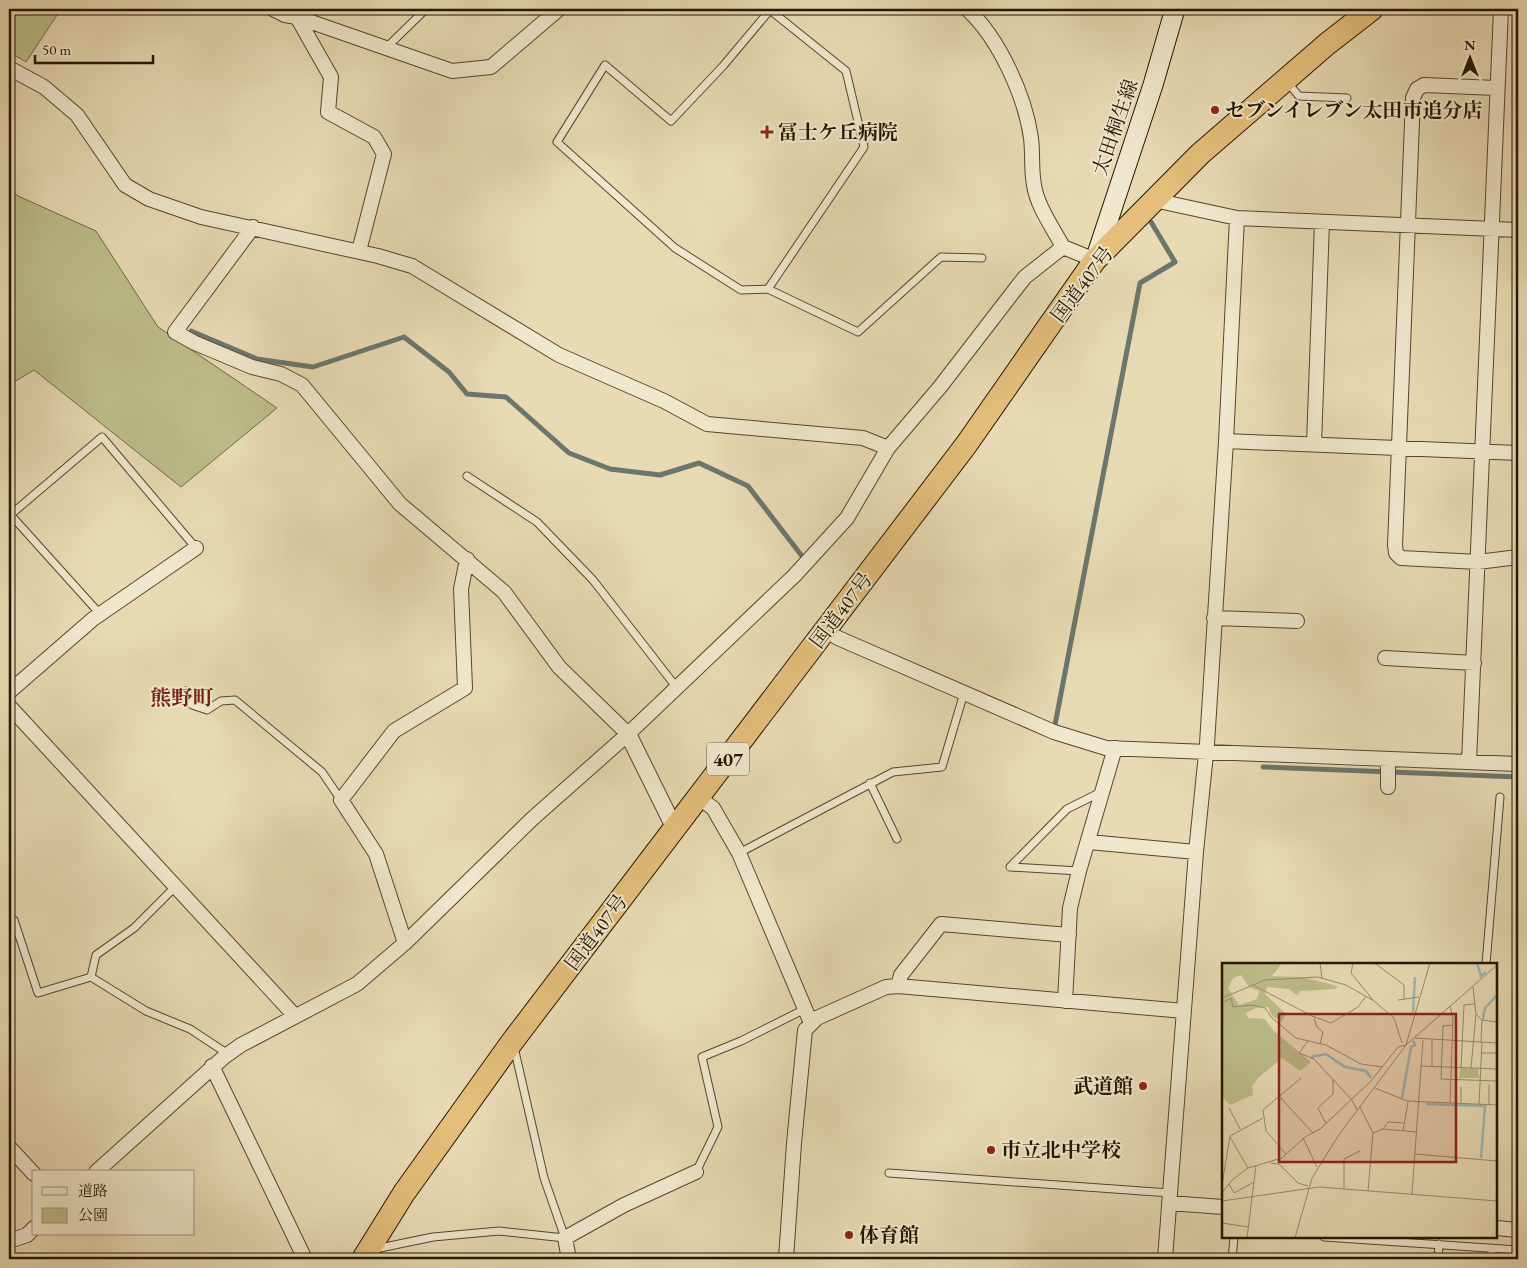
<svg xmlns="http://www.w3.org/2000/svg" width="1527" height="1268" font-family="'EB Garamond','Noto Serif JP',serif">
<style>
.green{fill:#bcbe89;stroke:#706a45}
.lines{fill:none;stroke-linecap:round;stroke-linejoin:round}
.stream{stroke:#6a776d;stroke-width:5}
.service-casing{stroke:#54462e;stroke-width:9}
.minor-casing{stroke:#54462e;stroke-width:16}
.tertiary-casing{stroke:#54462e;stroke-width:18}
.secondary-casing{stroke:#231501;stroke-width:21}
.trunk-casing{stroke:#231501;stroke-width:24}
.service{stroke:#f0e8ce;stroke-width:7}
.minor{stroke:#f0e8ce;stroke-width:14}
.tertiary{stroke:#f0e8ce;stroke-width:16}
.secondary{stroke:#f0e8ce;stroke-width:19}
.trunk{stroke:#e4be7a;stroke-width:22}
.poi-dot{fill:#8f2418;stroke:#f0e8ce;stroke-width:2}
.labels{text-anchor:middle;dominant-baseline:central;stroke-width:4;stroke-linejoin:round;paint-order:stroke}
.shield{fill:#f0e8ce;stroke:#60543e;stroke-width:1}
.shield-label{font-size:19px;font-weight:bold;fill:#231501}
.poi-label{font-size:20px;font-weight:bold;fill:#231501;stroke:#f0e8ce;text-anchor:start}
.street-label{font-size:20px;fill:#231501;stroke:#f0e8ce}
.neighbourhood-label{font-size:21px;font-weight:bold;fill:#7a1f14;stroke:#f0e8ce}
.inset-river{fill:none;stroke:#99b9b5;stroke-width:2.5}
.inset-road{fill:none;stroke:#998c6c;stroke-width:1}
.view{fill:#8f2418;fill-opacity:0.15;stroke:#8f2418;stroke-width:2.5}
.inset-edge{fill:none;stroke:#231501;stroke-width:2.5}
</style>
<rect width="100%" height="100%" fill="#e8dbb4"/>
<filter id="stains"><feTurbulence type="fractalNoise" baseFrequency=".004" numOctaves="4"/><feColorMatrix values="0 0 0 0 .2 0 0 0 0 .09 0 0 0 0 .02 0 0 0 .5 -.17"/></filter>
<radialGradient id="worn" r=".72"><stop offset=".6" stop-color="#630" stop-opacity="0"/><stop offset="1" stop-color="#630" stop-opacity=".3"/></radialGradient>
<path class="green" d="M9 9H61L26 62 9 52Z
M9 188 18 196 96 231 158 327 277 408 181 487 34 370 9 385Z"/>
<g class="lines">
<path class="stream" d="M191 331 257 359 313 367 404 337 449 372 467 394 506 397 569 453 610 469 660 475 699 463 748 486 805 560
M1054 730 1140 283 1175 262 1151 222
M1263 767 1518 777"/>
<defs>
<path id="service" d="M386 48 426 9
M1287 82 1299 96 1347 98
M768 289 741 290 675 248 557 142 605 65 671 121 723 66 770 10 846 71 864 147 768 289 858 332 941 257 982 258
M467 476 537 522 593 580 677 688
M9 513 100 614
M9 516 102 437 196 548
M186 691 192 705 207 710 221 701 235 700 322 772 341 800
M870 783 897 839
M739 853 893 772 942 767 964 693
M1079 871 1010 867 1067 809 1101 792
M14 920 38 993 91 977 146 1011 190 1029 228 1054
M1486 964 1500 797
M91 977 96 955 134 928 176 886
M696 1172 718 1127 702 1057 741 1041 805 1009
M889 1173 1170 1193
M1324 1237 1518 1250
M375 1249 433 1237 499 1231 565 1238 544 1178 514 1047
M142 1259H217
M1232 1259 1234 1237
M1438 1259 1439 1244
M1491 1259 1492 1248"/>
<path id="minor" d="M273 9 285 15 297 17 452 71 491 67 559 9
M967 9C999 38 1025 96 1031 138 1033 154 1031 169 1034 185 1037 206 1053 228 1063 247
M297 17 331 77 328 112 374 137 384 154 359 251
M9 68 44 87 77 115 125 185 149 199 201 217 378 256 412 266 559 355 664 401 707 424 863 438 888 448
M1496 88 1424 85 1417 89 1413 98 1395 545 1396 553 1401 558 1478 562 1518 557
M1158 196 1163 202 1237 218 1518 230
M253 227 175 332 195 343 252 367 281 374 302 385 400 504 504 592 559 667 628 734
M1226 441 1518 453
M1314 444 1322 222
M1214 618 1297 621
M825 630 838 638 1054 732 1106 748 1518 764
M1385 658 1474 663
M9 692 93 619 196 548
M9 706 295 1016
M1388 759V787
M1469 762 1501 9
M699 798 713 808 739 853 811 1023
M1089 842 1196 852
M405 943 376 854 341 800 394 731 465 688 461 589 467 559
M898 986 901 975 941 924 1069 935
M1065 1001 1070 908 1079 871 1115 748
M212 1066 305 1259
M9 1147 34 1174
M96 1172 224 1057 241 1045 357 984 405 943 532 819 628 734 794 576 847 518 888 448 940 387 1014 291 1025 277 1063 247 1095 260
M1169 1203 1223 1207
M1496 1228 1518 1230
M9 1241 27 1235 34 1228
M569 1259 565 1238 624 1205 696 1172
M786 1259 794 1143 805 1030 817 1018 886 987 898 986 1184 1011
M1165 1259 1196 852 1207 744 1226 441 1237 218"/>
<path id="tertiary" d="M628 734 675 829"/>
<path id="secondary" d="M1095 260 1153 85 1175 9"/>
<path id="trunk" d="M363 1259 404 1193 512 1042 966 445 1095 260 1200 154 1327 44 1372 9"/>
</defs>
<use href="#service" class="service-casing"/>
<use href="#minor" class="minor-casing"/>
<use href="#tertiary" class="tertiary-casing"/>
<use href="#secondary" class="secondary-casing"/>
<use href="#trunk" class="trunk-casing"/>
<use href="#service" class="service"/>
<use href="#minor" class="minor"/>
<use href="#tertiary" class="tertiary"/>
<use href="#secondary" class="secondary"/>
<use href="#trunk" class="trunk"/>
</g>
<g class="poi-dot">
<circle cx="1215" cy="110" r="5"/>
<path d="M764.5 124.5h5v5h5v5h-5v5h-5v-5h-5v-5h5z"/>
<circle cx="1143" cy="1086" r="5"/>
<circle cx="991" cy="1150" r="5"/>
<circle cx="849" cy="1235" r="5"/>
</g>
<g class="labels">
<rect class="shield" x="707" y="742.5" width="42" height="33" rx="4"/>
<g class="shield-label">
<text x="728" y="759">407</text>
</g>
<g class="poi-label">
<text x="1225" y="110">セブンイレブン太田市追分店</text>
<text x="778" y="132">冨士ケ丘病院</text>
<text x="1133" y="1086" text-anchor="end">武道館</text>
<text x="1001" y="1150">市立北中学校</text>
<text x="859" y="1235">体育館</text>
</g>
<g class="street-label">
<text transform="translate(1115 127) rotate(-71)">太田桐生線</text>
<text transform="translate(1082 284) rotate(-53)">国道407号</text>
<text transform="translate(841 610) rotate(-53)">国道407号</text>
<text transform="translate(596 932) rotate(-53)">国道407号</text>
</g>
<g class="neighbourhood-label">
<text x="182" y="697">熊野町</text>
</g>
</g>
<g transform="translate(1222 963)">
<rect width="275" height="275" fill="#e8dbb4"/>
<path d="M0 0H60L50 13 79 14 115 23 114 26 78 28 75 32 67 26 45 24 43 31 64 51 60 59 50 53 46 44 34 45 24 50 26 55 43 56 51 67 89 99 78 108 60 95 36 115 30 123 31 132 8 142 0 133ZM19 12 27 24 37 28 35 36 17 42 6 25 11 15ZM238 105 256 106 257 115H237Z" fill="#bcbe89" fill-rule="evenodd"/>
<path class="inset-river" d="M255 0 259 13 264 9M191 49 193 14M261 56 263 45 275 32M89 94 104 91 123 104 144 108 149 115M180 135 189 84 193 82 191 78M204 141 263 143 259 195"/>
<path class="inset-road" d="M98 0 100 16M131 0 129 10 151 37M148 0 154 1 182 22V36M31 22 90 53 109 60 136 44 144 33M251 24 254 51 260 57 275 59M0 35 43 17 96 14 124 22 152 38 172 55 180 80M176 37 197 34M0 40 9 35 11 44 31 42 43 45 50 55 74 75 104 82 139 101 160 104M92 55 95 64 101 69 98 81M231 62 221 63 219 116 275 118M193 75 275 80M86 78 77 90 92 96 130 137 135 147M259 79 260 57M184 82 208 0M259 90H275M199 103 275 106M210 103V77M239 104 242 42 252 41M249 105 254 51M239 124V141M153 125 185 138 275 142M57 133 91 170M228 140 231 56 228 43M257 141 260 79M267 142V122M138 144 151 170 146 228M7 145 18 166M104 161 96 145 111 131V116M161 166 166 159 181 160M181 168 186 139M151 170 161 166 194 169M8 174 26 205M81 175 95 204M64 191 44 168 41 147 79 115M193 191 275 198M48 200 57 201 76 220 86 223M7 221 12 230 32 219M0 222 8 173 41 155M122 226V196L138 188M0 230 10 217 26 205 60 195 83 174 98 166 149 118 176 84 184 82M190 231 201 77M0 238 97 224 275 238M0 260 26 264M25 275 34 202M73 275 90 215 116 173 184 82 275 2"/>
<path class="view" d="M57 51H234V199H57Z"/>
<rect width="275" height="275" class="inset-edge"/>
</g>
<rect width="1527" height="1268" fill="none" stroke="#e8dbb4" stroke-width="30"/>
<rect x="10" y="10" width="1507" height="1248" fill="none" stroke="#231501" stroke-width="2.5"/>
<rect x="15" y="15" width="1497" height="1238" fill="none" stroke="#231501"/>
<rect x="32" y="1170" width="162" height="65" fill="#f0e8ce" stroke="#9e947c"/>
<rect x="42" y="1187" width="25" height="8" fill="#f0e8ce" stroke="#9e947c"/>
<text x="78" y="1196" font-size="15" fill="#231501">道路</text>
<rect x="42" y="1208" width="25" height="15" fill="#bcbe89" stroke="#9e947c"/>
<text x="78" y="1220" font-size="15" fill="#231501">公園</text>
<g transform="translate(1470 58)" stroke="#f0e8ce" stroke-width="4" paint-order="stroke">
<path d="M0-4L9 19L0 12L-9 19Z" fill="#231501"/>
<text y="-8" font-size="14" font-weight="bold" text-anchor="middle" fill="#231501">N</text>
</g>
<path d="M35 55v8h118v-8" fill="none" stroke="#231501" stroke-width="2.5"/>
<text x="42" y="55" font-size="15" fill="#231501" stroke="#f0e8ce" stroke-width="4" paint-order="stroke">50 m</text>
<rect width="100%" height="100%" filter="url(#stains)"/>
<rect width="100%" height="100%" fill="url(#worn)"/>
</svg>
